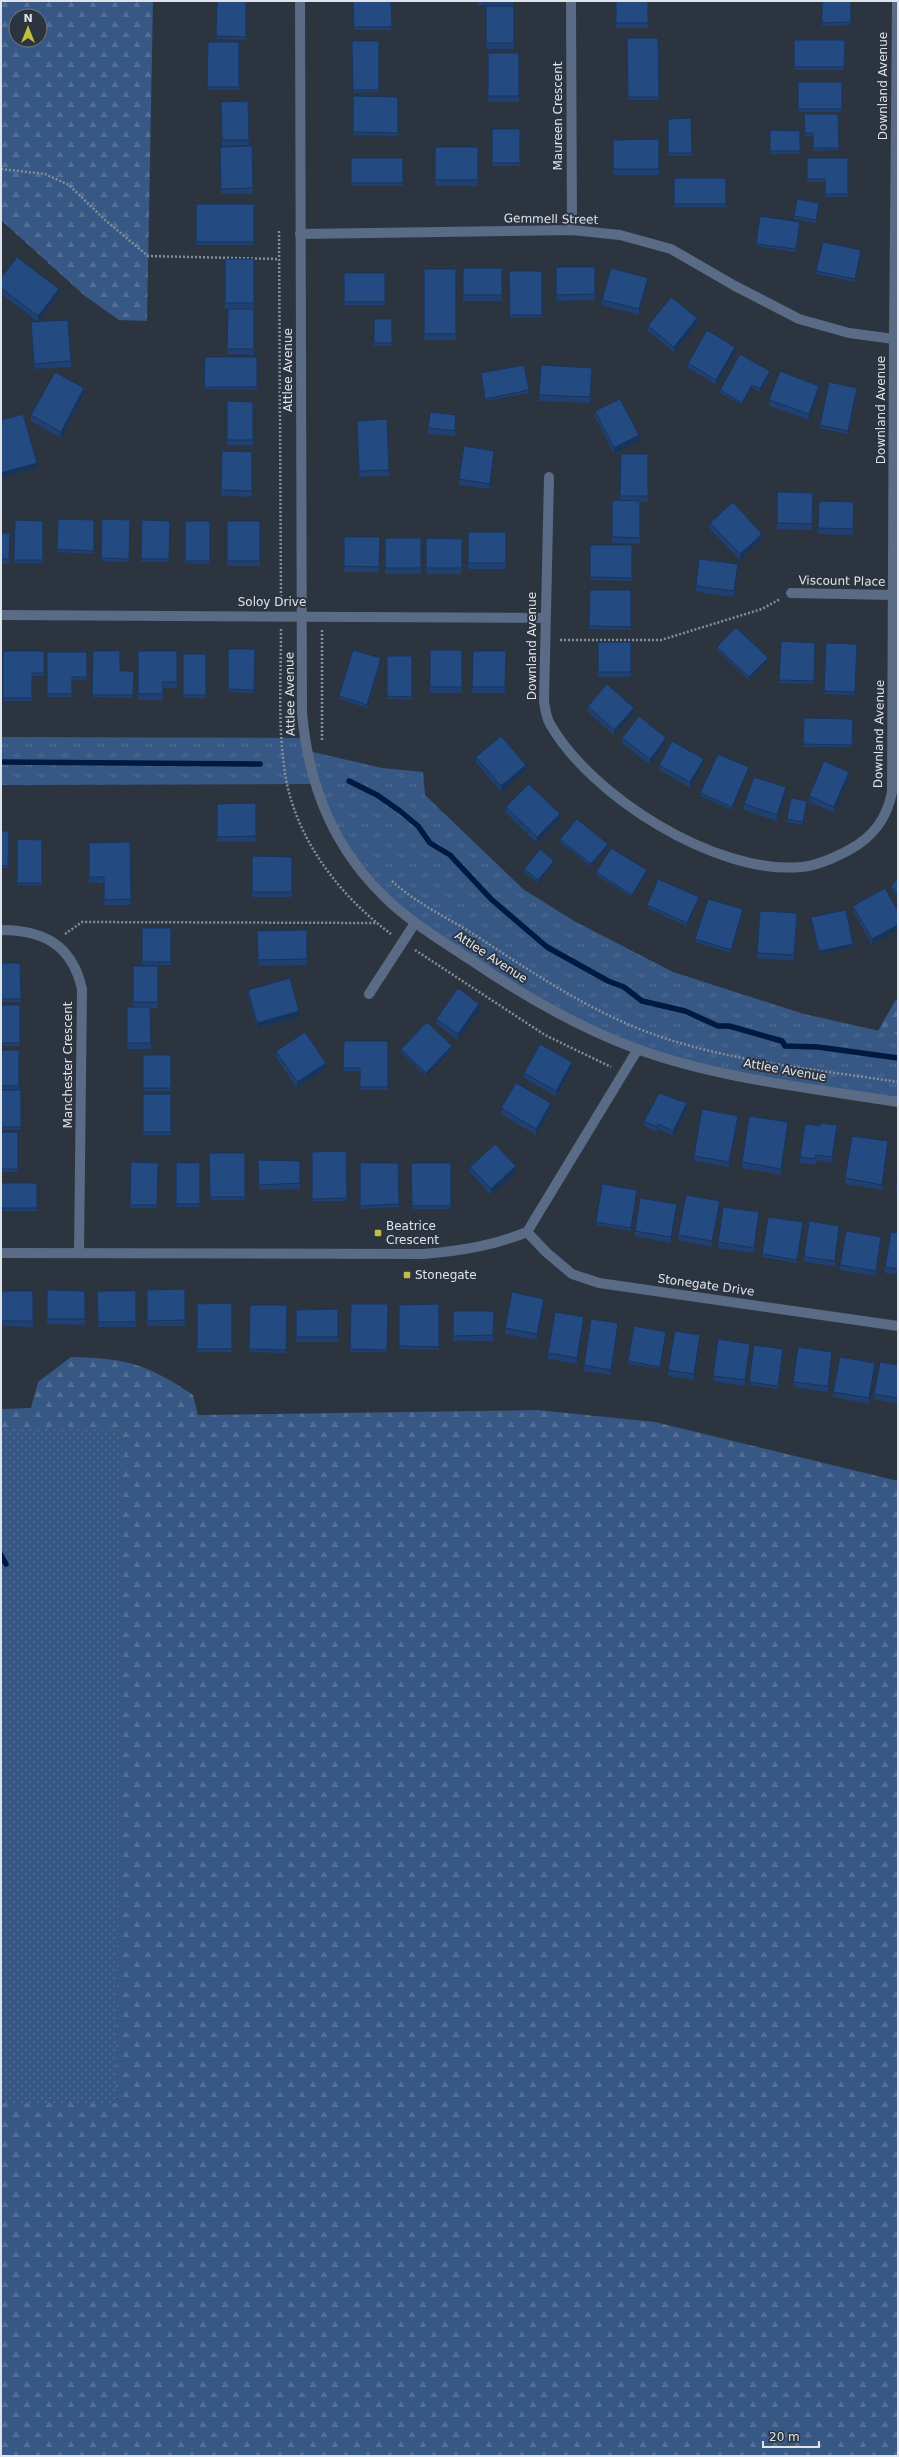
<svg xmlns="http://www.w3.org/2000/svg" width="899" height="2457" font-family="'DejaVu Sans',sans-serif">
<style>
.grass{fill:url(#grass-tufts)}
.forest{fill:url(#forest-firs);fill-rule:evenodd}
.park{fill:url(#park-dots)}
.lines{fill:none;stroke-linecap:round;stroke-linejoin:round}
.stream{stroke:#001940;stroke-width:5.5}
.path{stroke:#878d96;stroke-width:2.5;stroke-dasharray:2 2;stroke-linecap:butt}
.minor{stroke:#5a6b85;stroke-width:10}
.tertiary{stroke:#5a6b85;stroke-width:10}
.wall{fill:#1f4070}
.shaded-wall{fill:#19345b}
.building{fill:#244a82;stroke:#19345b}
.poi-dot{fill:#c1bd40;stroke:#2c343f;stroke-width:1.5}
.labels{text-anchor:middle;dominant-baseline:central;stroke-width:4;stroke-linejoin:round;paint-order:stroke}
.street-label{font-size:12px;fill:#dfe4eb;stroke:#2c343f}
.poi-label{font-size:12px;fill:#dfe4eb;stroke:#2c343f;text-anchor:start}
</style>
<defs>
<pattern id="grass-tufts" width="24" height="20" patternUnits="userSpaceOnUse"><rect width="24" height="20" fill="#375784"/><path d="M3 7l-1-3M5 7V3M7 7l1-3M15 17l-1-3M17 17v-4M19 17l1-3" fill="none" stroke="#546f96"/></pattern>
<pattern id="forest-firs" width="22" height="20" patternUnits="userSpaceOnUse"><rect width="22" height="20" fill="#375784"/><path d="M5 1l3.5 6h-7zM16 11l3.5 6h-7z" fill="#546f96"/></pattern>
<pattern id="park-dots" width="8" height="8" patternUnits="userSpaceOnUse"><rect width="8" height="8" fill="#375784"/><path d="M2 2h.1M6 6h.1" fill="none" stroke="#546f96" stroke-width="1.8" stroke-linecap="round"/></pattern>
</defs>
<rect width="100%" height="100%" fill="#2c343f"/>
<path class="grass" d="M1 737 302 738 304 750 382 768 423 772 425 795 523 889 574 921 673 972 804 1014 898 1035V1103L806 1089 639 1051 493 977 370 884 313 784 1 785Z"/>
<path class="forest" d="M1 1H153L147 321 119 320 85 296 1 220ZM16 16H40V40H16Z
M898 998V1035L878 1031 895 1001Z
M71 1357C125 1358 148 1364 193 1395L198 1415 537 1410 655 1422 898 1481V2456H1V1409L31 1408 38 1382Z"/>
<path class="park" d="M1 1429 122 1430 116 2103H1Z"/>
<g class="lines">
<path class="stream" d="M1 762 260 764
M349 781 377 795 400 811 418 826 430 843 450 855 491 899 547 947 608 981 624 987 642 1001 685 1011 718 1026H729L782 1041 785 1046 818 1047 898 1058
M1 1555 6 1564"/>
<path class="path" d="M1 169 45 174 69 185 105 220 148 256 279 259
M279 231 281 602
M281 629C281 675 278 721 284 766 292 834 337 894 391 934
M322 630V741
M560 640H661L762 609 780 599
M392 881C418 905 451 919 481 939 530 971 578 1003 632 1026 716 1061 809 1068 898 1082
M65 934 82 922 376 923
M415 950 545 1035 611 1067"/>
<path class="minor" d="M571 1 572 230
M300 234 572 230 620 235 671 249 735 286 799 319 849 333 894 339 892 792C887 819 873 837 849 850 834 858 817 866 801 867 716 875 591 796 550 724 546 717 545 708 544 701L549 477
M791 593 893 595
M1 615 544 618
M1 930C44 930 72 945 82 989L79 1253
M369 994 415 923
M527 1232 546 1252 572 1274 599 1283 898 1326
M1 1253 423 1254C460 1251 492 1246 527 1232L638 1049"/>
<path class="tertiary" d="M300 1 302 713C309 789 335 852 392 904 417 926 446 944 474 962 524 996 580 1028 637 1049 720 1079 811 1088 898 1102
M897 1 894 339H898"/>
</g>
<path class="wall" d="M217 1H246V40L216 39Z
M353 1H391L392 30H354Z
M478 1H513V5H478Z
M616 1H648V28H616Z
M822 1H851V25L822 26Z
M486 6H514V49H486Z
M627 38H658L659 100H628Z
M794 40H845L844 70H794Z
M352 41H379V92L353 93Z
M208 42H239V90H207Z
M488 53H519V102H488Z
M798 82H842V112H798Z
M353 96 398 97V136L353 135Z
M248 101 249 145 222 146 221 102Z
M804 114H838L839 150 813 151V136H805Z
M691 118 692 156H668V119Z
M492 129H520V166H492Z
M770 130 800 131V154H770Z
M659 139V175H613V140Z
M252 146 253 194H221L220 147Z
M435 147H478V186H435Z
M351 158H403V186H351Z
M807 158H848V197H825V182H807Z
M674 178H726V207H674Z
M196 204H254V245H196Z
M819 206 816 223 794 219V216Z
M800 225 796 252 756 246V244Z
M861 253 855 282 816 274V271Z
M225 259H254V355L227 354 228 309H225Z
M556 267H595V300L556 301Z
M463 268H502V301H463Z
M424 269H456V340H424Z
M509 271H542V317L510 318Z
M344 273H385V305H344Z
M1 278 59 294 38 322 71 361V367L34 369 31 322H38L1 294Z
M648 284 639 315 602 305V300Z
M374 319H392V346H374Z
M697 324 674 352 648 331V326Z
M735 353 716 385 688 368V363Z
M205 357H257V390L204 389Z
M481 373 529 390V393L485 401Z
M592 373 590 403 539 401V395Z
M770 374 760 392 752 388 742 405 720 393V390Z
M857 391 848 434 820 428V425Z
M819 392 809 420 769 406V400Z
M84 394 61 438 31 421V415Z
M227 401 253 402V445H227Z
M595 411 639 441 614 454 595 417Z
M456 420 455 436 428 434V428Z
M357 426 389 470V476L359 477Z
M222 451 252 452V497L221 496Z
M621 454H648V502H640V544L612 543V537L620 501Z
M494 456 490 489 459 485V479Z
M777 492 813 493 812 530 777 529Z
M854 502 853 535 818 534V528Z
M58 519 94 520V554L57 552Z
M102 519 130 520 129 562 101 561Z
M15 520 43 521V563H14Z
M142 520 170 521 169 562H141Z
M185 521H210V564L185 563Z
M227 521H260V566H227Z
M710 523 762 539 740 560 710 529Z
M468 532H506V569H468Z
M1 533H10L9 564H1Z
M344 537H380L379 572H344Z
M385 538H421V574H385Z
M426 538 462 539V574H426Z
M590 545H632V581L590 580Z
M738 569 734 597 696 592V586Z
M590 590H631V630L589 629Z
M781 641 815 643 814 684 779 683Z
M598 642H631V677H598Z
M826 643 857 644 855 695 824 694Z
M717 647 768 660 749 680 717 650Z
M228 649H255L254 693 228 692Z
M430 650H462V693H430Z
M3 651H44V676H32V701H3Z
M93 651 120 671H134L133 698 92 697Z
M138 651H177V688H163V700H138Z
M473 651H506L505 693H472Z
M47 652H87V680H72V697H47Z
M183 654H206V698H183Z
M387 656H412V700L387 699Z
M381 661 367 708 339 699V696Z
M588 706 634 714 614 735 588 712Z
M804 718 853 719 852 747H803Z
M622 738 666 743 650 765 622 743Z
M476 757 526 770 501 792 476 763Z
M704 764 690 788 659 770V765Z
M749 770 732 810 700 796V793Z
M849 778 834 813 809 802V796Z
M786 793 777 821 744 810V804Z
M256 803V842H217V804Z
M807 804 803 825 787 822V819Z
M506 807 560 819 537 843 506 813Z
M1 831H9L8 868H1Z
M17 839 42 840V886L17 885Z
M560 839 608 847 591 867 560 842Z
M130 842 131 905H104V883H89V843Z
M252 856 292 857V897H252Z
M554 864 538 883 524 872V869Z
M596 872H647L632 897 596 875Z
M898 879V897L891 889V886Z
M885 888 872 945 853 911V906Z
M699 900 687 926 647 908V905Z
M743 912 731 953 695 942V939Z
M811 917 853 947 819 954 811 920Z
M797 919 794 961 757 958V953Z
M142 928H171V965H142Z
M307 930V965L258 966 257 931Z
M1 963H20L21 1002H1Z
M133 966H158V1008H150L151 1049H127V1007H133Z
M248 990 299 1017 257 1028 248 995Z
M1 1005H20V1046H1Z
M479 1010 458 1040 436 1024V1019Z
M344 1041H388V1090H360V1071H343Z
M401 1049H452L426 1076 401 1052Z
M1 1050H19V1089H1Z
M276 1051 326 1068 297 1088 276 1057Z
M143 1055H171V1091H143Z
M572 1068 556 1097 524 1078V1073Z
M1 1090H21V1130H1Z
M143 1094H171V1135H143Z
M501 1108 551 1109 536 1135 501 1114Z
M687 1109 673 1136 658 1129 657 1133 644 1126V1121Z
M738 1121 729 1167 694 1161V1156Z
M788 1128 781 1175 742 1168V1162Z
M837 1131 832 1163 816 1160 815 1165 800 1163V1157Z
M1 1132H18V1172H1Z
M888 1147 882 1190 845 1184V1178Z
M346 1151 347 1201H312V1152Z
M209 1153H245V1200H210Z
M258 1160 300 1161V1189L259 1190Z
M131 1162 158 1163 157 1208H130Z
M176 1163H200V1207H176Z
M360 1163H398L399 1207 360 1209Z
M411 1163H451V1209H412Z
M470 1167 516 1172 491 1195 470 1172Z
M898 1173V1192H896Z
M1 1183H37V1211H1Z
M637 1193 631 1231 596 1225V1222Z
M720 1207 712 1247 678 1240V1235Z
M677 1210 671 1243 635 1236V1231Z
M759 1217 754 1253 718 1248V1242Z
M803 1225 797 1263 762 1257V1254Z
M839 1231 835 1266 804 1262V1257Z
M898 1233V1275L885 1273V1267Z
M881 1242 876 1276 840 1270V1265Z
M185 1289V1326H147V1290Z
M47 1290 85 1291V1325L47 1324Z
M1 1291H33V1327L1 1326Z
M97 1291H136V1327H98Z
M232 1303V1352H197V1304Z
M351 1304H388L387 1352H350Z
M439 1304V1350L399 1349V1305Z
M250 1305H287L286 1353 249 1352Z
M544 1305 537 1340 505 1334V1328Z
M338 1309V1342H296V1310Z
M453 1311H494L493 1341H453Z
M584 1323 577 1364 548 1359V1353Z
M618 1329 611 1375 584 1371V1365Z
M666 1335 660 1369 628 1364V1361Z
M700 1341 694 1380 668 1376V1370Z
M750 1350 745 1386 713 1381V1376Z
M783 1352 778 1389 749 1385V1382Z
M832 1358 828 1392 793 1387V1382Z
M898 1365V1404L874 1399V1394Z
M875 1369 869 1404 833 1397V1392Z"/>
<path class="shaded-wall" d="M861 250V253L855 282V279Z
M648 278V284L639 315V309Z
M59 289V294L38 322V316Z
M697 318V324L674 352V347Z
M735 347V353L716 385V380Z
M770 371V374L760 392V389Z
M752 385V388L742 405V403Z
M819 386V392L809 420V414Z
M84 388V394L61 438V432Z
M857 388V391L848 434V431Z
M639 435V441L614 454V448Z
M494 451V456L490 489V484Z
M37 463V468L1 478V473Z
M762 534V539L740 560V554Z
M738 564V569L734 597V591Z
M381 658V661L367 708V705Z
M768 658V660L749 680V677Z
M634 708V714L614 735V730Z
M666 738V743L650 765V759Z
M704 759V764L690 788V782Z
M526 765V770L501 792V786Z
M749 767V770L732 810V807Z
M849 772V778L834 813V807Z
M786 787V793L777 821V815Z
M807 801V804L803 825V822Z
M560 814V819L537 843V837Z
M608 844V847L591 867V864Z
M554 861V864L538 883V880Z
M647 870V872L632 897V895Z
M699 897V900L687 926V923Z
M743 909V912L731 953V950Z
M898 925V930L872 945V939Z
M853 944V947L819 954V951Z
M479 1004V1010L458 1040V1034Z
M299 1011V1017L257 1028V1023Z
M452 1046V1049L426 1076V1073Z
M572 1062V1068L556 1097V1091Z
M326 1063V1068L297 1088V1082Z
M551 1103V1109L536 1135V1129Z
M687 1103V1109L673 1136V1131Z
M738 1116V1121L729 1167V1162Z
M788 1122V1128L781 1175V1169Z
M658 1124V1129L657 1133V1127Z
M837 1125V1131L832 1163V1157Z
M888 1141V1147L882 1190V1185Z
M516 1166V1172L491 1195V1189Z
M637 1190V1193L631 1231V1228Z
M720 1201V1207L712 1247V1241Z
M677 1204V1210L671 1243V1237Z
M759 1212V1217L754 1253V1248Z
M803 1222V1225L797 1263V1260Z
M839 1226V1231L835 1266V1261Z
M881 1237V1242L876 1276V1271Z
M544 1299V1305L537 1340V1334Z
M584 1317V1323L577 1364V1358Z
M618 1323V1329L611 1375V1370Z
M666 1332V1335L660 1369V1367Z
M700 1335V1341L694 1380V1374Z
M750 1344V1350L745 1386V1380Z
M832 1352V1358L828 1392V1386Z
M875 1363V1369L869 1404V1398Z"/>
<path class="building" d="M217 1H246V37L216 36Z
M353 1H391L392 27H354Z
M616 1H648V23H616Z
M822 1H851V22L822 23Z
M486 6H514V43H486Z
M627 38H658L659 97H628Z
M794 40H845L844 67H794Z
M352 41H379V90H353Z
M208 42H239V87H207Z
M488 53H519V96H488Z
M798 82H842V109H798Z
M353 96 398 97V133L353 132Z
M248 101 249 140H222L221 102Z
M804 114H838L839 148H813V133H805Z
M691 118 692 153H668V119Z
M492 129H520V163H492Z
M770 130 800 131V151H770Z
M659 139V169H613V140Z
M252 146 253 188 221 189 220 147Z
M435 147H478V180H435Z
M351 158H403V183H351Z
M807 158H848V194H825V179H807Z
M674 178H726V204H674Z
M797 199 819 203 816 220 794 216Z
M196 204H254V242H196Z
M760 216 800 222 796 249 756 244Z
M823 242 861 250 855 279 816 271Z
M17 257 59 289 38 316 1 288V278Z
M225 259H254V303H225Z
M556 267H595V294L556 295Z
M463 268H502V295H463Z
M611 268 648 278 639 309 602 300Z
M424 269H456V334H424Z
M509 271H542V315H510Z
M344 273H385V302H344Z
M671 297 697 318 674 347 648 326Z
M228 309H254V349H227Z
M374 319H392V343H374Z
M68 320 71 361 34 364 31 322Z
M707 330 735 347 716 380 688 363Z
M740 354 770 371 760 389 752 385 742 403 720 390Z
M205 357H257V387H204Z
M524 365 529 390 485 399 481 373Z
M541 365 592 368 590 397 539 395Z
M780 371 819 386 809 414 769 400Z
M55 372 84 388 61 432 31 415Z
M829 382 857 388 848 431 820 425Z
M620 399 639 435 614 448 595 411Z
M227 401 253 402V440H227Z
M430 412 456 415 455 431 428 428Z
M23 414 37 463 1 473V420Z
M387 419 389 470 359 471 357 421Z
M464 446 494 451 490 484 459 479Z
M222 451 252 452V491L221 490Z
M621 454H648V496H620Z
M777 492 813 493 812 524 777 523Z
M612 500 640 501V538L612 537Z
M819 501 854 502 853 529 818 528Z
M733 502 762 534 740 554 710 523Z
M58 519 94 520V551L57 549Z
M102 519 130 520 129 559 101 558Z
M15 520 43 521V560H14Z
M142 520 170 521 169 559H141Z
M185 521H210V561H185Z
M227 521H260V561H227Z
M468 532H506V563H468Z
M1 533H10L9 559H1Z
M344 537H380L379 567 344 566Z
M385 538H421V568H385Z
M426 538 462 539V568H426Z
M590 545H632V578L590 577Z
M699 559 738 564 734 591 696 586Z
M590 590H631V627L589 626Z
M736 627 768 658 749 677 717 647Z
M781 641 815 643 814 681 779 680Z
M598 642H631V672H598Z
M826 643 857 644 855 692 824 691Z
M228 649H255L254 690 228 689Z
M353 650 381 658 367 705 339 696Z
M430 650H462V687H430Z
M3 651H44V673H32V698H3Z
M93 651H120V671H134L133 695H92Z
M138 651H177V682H163V694H138Z
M473 651H506L505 687H472Z
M47 652H87V677H72V694H47Z
M183 654H206V695H183Z
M387 656H412V697L387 696Z
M607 684 634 708 614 730 588 706Z
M639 716 666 738 650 759 622 738Z
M804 718 853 719 852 745 803 744Z
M501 736 526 765 501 786 476 757Z
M672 741 704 759 690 782 659 765Z
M718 754 749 767 732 807 700 793Z
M824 761 849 772 834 807 809 796Z
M754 777 786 787 777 815 744 804Z
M529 784 560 814 537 837 506 807Z
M791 798 807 801 803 822 787 819Z
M256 803V836L217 837V804Z
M577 819 608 844 591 864 560 839Z
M1 831H9L8 866H1Z
M17 839 42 840V883H17Z
M130 842 131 899 104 900V877H89V843Z
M611 848 647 870 632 895 596 872Z
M540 849 554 861 538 880 524 869Z
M252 856 292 857V892H252Z
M658 879 699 897 687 923 647 905Z
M898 879V894L891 886Z
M885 888 898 911V925L872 939 853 906Z
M708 899 743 909 731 950 695 939Z
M846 910 853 944 819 951 811 917Z
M760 911 797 913 794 955 757 953Z
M142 928H171V962H142Z
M307 930V959L258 960 257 931Z
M1 963H20L21 999H1Z
M133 966H158V1002H133Z
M290 978 299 1011 257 1023 248 990Z
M458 988 479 1004 458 1034 436 1019Z
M1 1005H20V1043H1Z
M127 1007H150L151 1043H127Z
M427 1022 452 1046 426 1073 401 1049Z
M305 1032 326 1063 297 1082 276 1051Z
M344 1041H388V1087H360V1068H343Z
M540 1044 572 1062 556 1091 524 1073Z
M1 1050H19V1086H1Z
M143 1055H171V1088H143Z
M516 1083 551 1103 536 1129 501 1108Z
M1 1090H21V1127H1Z
M659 1093 687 1103 673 1131 658 1124 657 1127 644 1121Z
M143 1094H171V1132H143Z
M702 1109 738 1116 729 1162 694 1156Z
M749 1116 788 1122 781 1169 742 1162Z
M820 1123 837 1125 832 1157 816 1155 815 1159 800 1157 805 1124 820 1126Z
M1 1132H18V1169H1Z
M852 1136 888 1141 882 1185 845 1178Z
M495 1144 516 1166 491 1189 470 1167Z
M346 1151 347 1198 312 1199V1152Z
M209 1153H245V1197H210Z
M258 1160 300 1161V1183L259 1185Z
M131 1162 158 1163 157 1205H130Z
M176 1163H200V1204H176Z
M360 1163H398L399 1204 360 1206Z
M411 1163H451V1206H412Z
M898 1173V1186H896Z
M1 1183H37V1208H1Z
M602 1184 637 1190 631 1228 596 1222Z
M686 1195 720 1201 712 1241 678 1235Z
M640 1198 677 1204 671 1237 635 1231Z
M723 1207 759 1212 754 1248 718 1242Z
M768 1217 803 1222 797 1260 762 1254Z
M809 1221 839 1226 835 1261 804 1257Z
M846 1231 881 1237 876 1271 840 1265Z
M891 1232 898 1233V1269L885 1267Z
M185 1289V1320L147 1321V1290Z
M47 1290 85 1291V1319H47Z
M1 1291H33V1321H1Z
M97 1291H136V1322H98Z
M512 1292 544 1299 537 1334 505 1328Z
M232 1303V1349H197V1304Z
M351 1304H388L387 1350 350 1349Z
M439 1304V1347L399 1346V1305Z
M250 1305H287L286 1350 249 1349Z
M338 1309V1337H296V1310Z
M453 1311H494L493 1335 453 1336Z
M555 1312 584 1317 577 1358 548 1353Z
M591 1319 618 1323 611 1370 584 1365Z
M634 1326 666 1332 660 1367 628 1361Z
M675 1331 700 1335 694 1374 668 1370Z
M718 1339 750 1344 745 1380 713 1376Z
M754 1345 783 1349 778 1386 749 1382Z
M798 1347 832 1352 828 1386 793 1382Z
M840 1357 875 1363 869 1398 833 1392Z
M880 1362 898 1365V1398L874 1394Z"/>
<g class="poi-dot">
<rect x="374" y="1229" width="8" height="8" rx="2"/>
<rect x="403" y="1271" width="8" height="8" rx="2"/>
</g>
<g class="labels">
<g class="street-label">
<text transform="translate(883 86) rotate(-90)">Downland Avenue</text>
<text transform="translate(558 116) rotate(-90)">Maureen Crescent</text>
<text transform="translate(551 219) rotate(1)">Gemmell Street</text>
<text transform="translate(288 370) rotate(-90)">Attlee Avenue</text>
<text transform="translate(881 410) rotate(-90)">Downland Avenue</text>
<text transform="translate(842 581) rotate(1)">Viscount Place</text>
<text x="272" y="602">Soloy Drive</text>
<text transform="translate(532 646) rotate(-90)">Downland Avenue</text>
<text transform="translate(290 694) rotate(-91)">Attlee Avenue</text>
<text transform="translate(879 734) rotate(-89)">Downland Avenue</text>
<text transform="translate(491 957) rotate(33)">Attlee Avenue</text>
<text transform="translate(68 1065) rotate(-90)">Manchester Crescent</text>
<text transform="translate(785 1070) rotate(10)">Attlee Avenue</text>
<text transform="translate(706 1285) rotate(8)">Stonegate Drive</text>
</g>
<g class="poi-label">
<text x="386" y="1226">Beatrice<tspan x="386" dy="14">Crescent</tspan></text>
<text x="415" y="1275">Stonegate</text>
</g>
</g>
<rect width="899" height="2457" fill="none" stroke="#dfe4eb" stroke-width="4"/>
<g transform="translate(28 28)"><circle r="19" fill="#2c343f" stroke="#747a84"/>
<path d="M0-3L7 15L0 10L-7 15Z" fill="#c1bd40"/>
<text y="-6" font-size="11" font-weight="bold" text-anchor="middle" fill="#dfe4eb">N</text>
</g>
<path d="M763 2441v6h56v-6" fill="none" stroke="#dfe4eb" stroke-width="2"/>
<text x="769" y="2441" font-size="12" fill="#dfe4eb" stroke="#2c343f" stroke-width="3" paint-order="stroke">20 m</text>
</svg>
